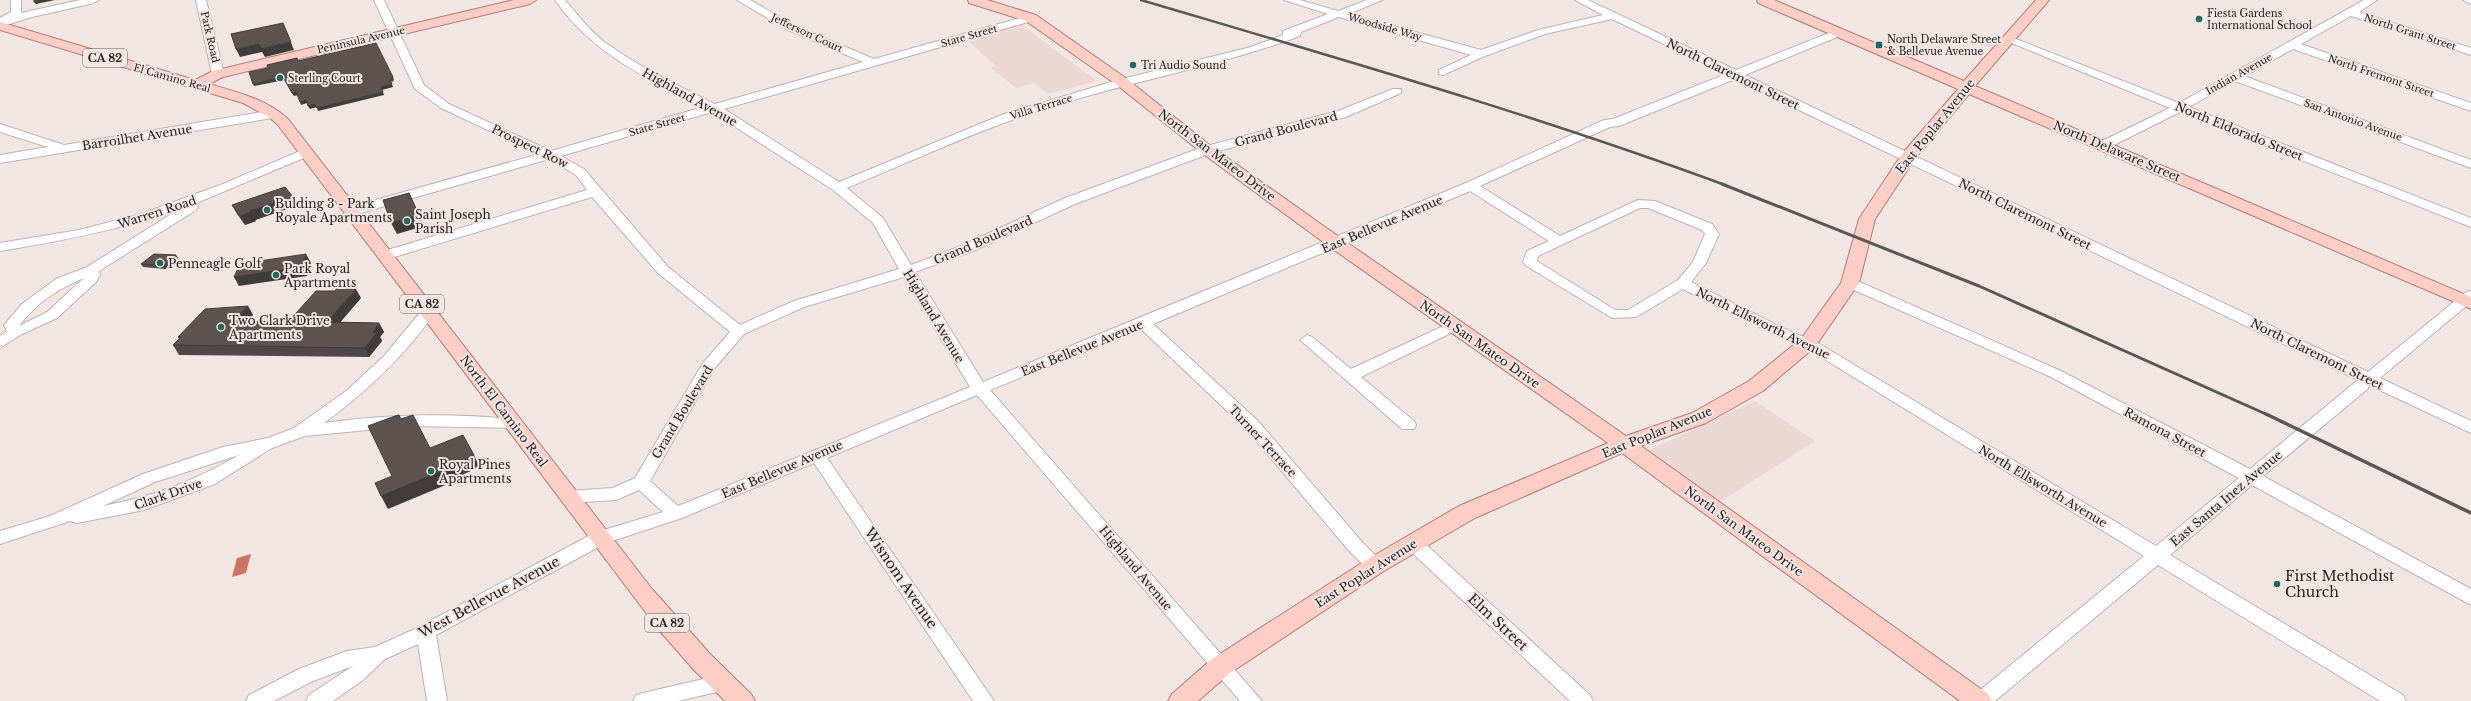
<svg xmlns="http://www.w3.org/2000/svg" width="2471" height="701" font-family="'Libre Baskerville',serif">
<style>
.built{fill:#ebd7d3}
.water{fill:#cb7464}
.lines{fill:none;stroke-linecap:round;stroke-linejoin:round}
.minor-casing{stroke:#bdb2b0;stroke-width:2}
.major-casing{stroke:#b17c72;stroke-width:2}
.minor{fill:#fff;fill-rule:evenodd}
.major{fill:#fdcec5;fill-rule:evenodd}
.rail-far2{stroke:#5b5554;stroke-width:2.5}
.rail-far1{stroke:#5b5554;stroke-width:3}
.rail{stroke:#5b5554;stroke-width:3.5}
.wall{fill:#504847}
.shaded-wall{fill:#413b39}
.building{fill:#5d5452;stroke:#413b39}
.poi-dot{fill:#20685d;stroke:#f2e6e4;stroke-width:1.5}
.labels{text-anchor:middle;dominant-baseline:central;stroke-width:4;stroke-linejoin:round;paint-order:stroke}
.far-poi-label{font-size:10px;fill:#262221;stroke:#f2e6e4;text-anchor:start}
.far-street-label{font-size:10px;fill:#262221;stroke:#f2e6e4}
.shield{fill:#f2e6e4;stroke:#635d5c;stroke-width:1}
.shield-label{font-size:11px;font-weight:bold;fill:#262221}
.street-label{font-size:12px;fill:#262221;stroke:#f2e6e4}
.poi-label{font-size:12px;fill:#262221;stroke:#f2e6e4;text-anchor:start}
.near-poi-label{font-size:14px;fill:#262221;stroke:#f2e6e4;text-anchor:start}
.near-street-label{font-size:14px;fill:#262221;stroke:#f2e6e4}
</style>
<rect width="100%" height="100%" fill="#f2e6e4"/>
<path class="built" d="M1023 26 1097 81 1048 94 1034 83 1016 88 991 68 996 66 966 39Z
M1755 401 1815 441 1720 502 1649 450Z"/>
<path class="water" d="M251 554 246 573 232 577 237 558Z"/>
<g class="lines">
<defs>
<path id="minor" d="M11 0H21V13L80 0H99L94 3 32 17 0 27V18L11 12Z
M196 0H206L224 74 222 76 218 77 212 74Z
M374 0H384L424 85 449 104 551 151 703 107C646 78 593 54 555 0H565C579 16 592 34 610 46 643 69 679 86 715 104L863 62 786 29 737 0H750L794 25 874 59 1027 16H1035V20L724 109 839 182 1004 114 1118 80 1251 47 1283 35V31L1328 14 1284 0H1300L1338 11 1367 0H1382L1349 14 1481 50 1538 30 1603 15 1575 0H1588L1736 70 1834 31H1842V35L1745 75 2368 372 2466 292 2471 291V302L2380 378 2471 421V433L2371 386 2263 476 2471 589V605L2252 485 2170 555 2403 695 2406 701H2380L2158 565 1995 701H1971L1974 695 2144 556 1803 346 1781 338 1683 289 1636 317 1612 318 1525 265 1523 262 1527 251 1549 241 1470 191 1153 324 1258 421 1363 543 1385 565 1382 570C1369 574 1360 561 1351 553L1246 429 1141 329 990 390 1262 701H1240L977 395 827 458 994 701H973L814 463 682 518 606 543 436 635 447 701H427L418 644 385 659 363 680 333 701H306L309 695 353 666 313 681 274 701H246L249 695 299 669 347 651 375 647 419 627 594 533 663 512 639 490 616 500 568 503 562 501 560 497 562 493 568 491 613 488 635 478 703 363 730 332 658 273 592 197 391 258H381L379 255 381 252 587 190 576 175 549 159 357 214H347L345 211 347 208 539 154 441 108 415 89ZM1339 17 1471 55 1439 70V74L1443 75 1485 56 1545 34 1612 19 1726 74 1613 119 1604 120 1466 183 983 382 915 272 971 252 1075 204 1211 153 1346 117 1401 93V89H1393L1338 111 1203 147 1065 198 961 246 911 265 883 218 847 188C902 165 956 140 1012 120 1106 85 1206 71 1300 36L1301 32ZM1735 79 2358 380 2250 469 2061 371 1855 280H1845L1843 283 1845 286 2051 377 2239 478 2156 546 1813 340 1791 332 1691 282 1706 263 1719 234 1712 224 1655 201 1638 200 1560 236 1480 186 1610 127 1619 126ZM712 112 833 190 873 223 899 269 794 301 740 325 668 267 584 169 561 156ZM1640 208H1648L1702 230 1705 234 1693 262 1678 280 1628 310H1615L1537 261 1538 256ZM904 277 970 387 678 506 650 481 714 369 744 334 804 307Z
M2364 0H2377L2359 12 2471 48V55L2351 16 2301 44 2471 103V111L2293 49 2244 76 2471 160V168L2235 81 2189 107 2471 218V227L2180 112 2108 148H2100L2098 145 2100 142 2170 108 2002 39 2003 37H2011L2179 103Z
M2463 0H2471V4Z
M274 110 280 114 278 117 0 163V155L48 147 0 132V124L64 145Z
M307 148 313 152 311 155 194 204 198 207 196 210 99 271 100 275 96 282 57 318 20 335 0 348V336L7 331 4 325 22 304 56 279 87 267 176 211C117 230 61 241 0 251V243L79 230 141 214 223 184ZM84 278 47 312 19 326C35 304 59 288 84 278Z
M428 308 435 312C405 356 366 392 324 423 387 414 449 413 513 419L519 420 521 424 519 428 409 426 305 436 272 448 215 484 144 510 77 523 70 521 0 544V531L50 516 143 474 223 447 268 438 294 428 346 391 384 356 423 309ZM239 455C194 481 155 496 103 506L155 482Z
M1454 321 1461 326 1459 329 1361 377 1414 421 1416 425 1414 429H1402L1300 340 1307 335 1312 337 1351 369Z
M1413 536 1419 538 1590 695 1593 701H1570L1407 548 1404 543 1407 538Z
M721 675 728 677 731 683 728 689 721 691 678 701H633L636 695 643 693Z"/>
<path id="major" d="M514 0H536L530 4 223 77 209 84C237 92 266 99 288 119L652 589 712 656 751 694 755 701H725L694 670 659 630 278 125 269 117 243 103 0 30V22L195 80 213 71Z
M968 0H987L1036 15 1127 79 1212 147 1342 239 1626 436 1692 413 1749 381 1801 339 1841 283 1859 219 1902 154 1958 89 1758 3 1757 0H1774L1964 81 2036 0H2049L1975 86 2471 297V309L1969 94 1914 160 1875 219 1859 283 1815 347 1763 391 1706 423 1641 446 1988 694 1992 701H1960L1622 453 1475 518 1384 571 1230 673 1198 701H1168L1172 694 1212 659 1368 559 1459 506 1608 443 1330 247 1202 153 1117 85 1026 21 969 3Z"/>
</defs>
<use href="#minor" class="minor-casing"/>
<use href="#major" class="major-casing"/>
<use href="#minor" class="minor"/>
<use href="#major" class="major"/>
<path class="rail-far2" d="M1141 0C1337 58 1533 114 1725 185"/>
<path class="rail-far1" d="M1722 184 1979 286 2268 415"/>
<path class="rail" d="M2266 414 2471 513"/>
</g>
<path class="wall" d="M232 205 298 207 284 210 255 220 256 221 245 225 237 214Z
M178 258 165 269 143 267 141 264Z
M361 298 340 322 379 323 384 332 380 337 382 341 369 357 179 355 173 345 179 339 178 337 248 306 253 315 247 321 288 322Z"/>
<path class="shaded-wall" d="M42 0H55L36 4 34 2Z
M283 23 294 50 265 57 262 52 240 57 236 49 259 44Z
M283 77 285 80 254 86 253 84Z
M393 77 394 80 392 82 390 80Z
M392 84 393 87 382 90 381 87Z
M296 92 298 95 294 96 292 93Z
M383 92 384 95 318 111 317 108Z
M306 100 307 103 301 105 300 102Z
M315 104 317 107 310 109 308 106Z
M409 193 424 226 397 234 391 223Z
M294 198 298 207 284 210 255 220 256 221 245 225 240 216 250 211 280 201Z
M306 254 311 263 307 276 239 286 234 277Z
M176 255 178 258 165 269 164 266Z
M356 289 361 298 332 332 327 322Z
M248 306 253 315 238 330 233 321Z
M379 323 384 332 380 337 382 341 369 357 365 348 373 332Z
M474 455 480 467 464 474 460 479 388 509 381 496Z"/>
<path class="building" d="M34 0H42L34 2Z
M283 23 291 42 261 49 259 44 236 49 231 34Z
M376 43 393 77 390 80 392 84 381 87 383 92 317 108 315 104 308 106 306 100 300 102 296 92 292 93 283 77 253 84 249 72 268 68 267 65 297 58 298 61Z
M285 187 294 198 280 201 250 211 251 212 240 216 232 205Z
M409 193 419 215 391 223 383 200Z
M154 254 176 255 164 266 141 264Z
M306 254 302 267 234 277 240 264Z
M337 288 356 289 327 322 379 323 373 332H377L365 348 173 345 181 337H178L205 309 248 306 233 321 288 322 316 291H335Z
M399 415 401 419 413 415 430 448 463 435 474 455 458 461 454 466 381 496 375 483 392 476 368 426 395 416Z"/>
<g class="poi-dot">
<circle cx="2199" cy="19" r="4"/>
<rect x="1875" y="41" width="8" height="8" rx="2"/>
<circle cx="1133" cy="65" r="4"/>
<circle cx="280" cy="78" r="4"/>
<circle cx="267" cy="210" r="4"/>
<circle cx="407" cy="221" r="4"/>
<circle cx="160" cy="263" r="4"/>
<circle cx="276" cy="275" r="4"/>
<circle cx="221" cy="327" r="4"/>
<circle cx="431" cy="471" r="4"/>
<circle cx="2277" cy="584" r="4"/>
</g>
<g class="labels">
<g class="far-poi-label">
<text x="2207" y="13">Fiesta Gardens<tspan x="2207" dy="12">International School</tspan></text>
<text x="1887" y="39">North Delaware Street<tspan x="1887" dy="12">&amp; Bellevue Avenue</tspan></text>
<text x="1141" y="65">Tri Audio Sound</text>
<text x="288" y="78">Sterling Court</text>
</g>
<g class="far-street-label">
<text transform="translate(1385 27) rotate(16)">Woodside Way</text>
<text transform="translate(2410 32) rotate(18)">North Grant Street</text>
<text transform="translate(807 33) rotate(25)">Jefferson Court</text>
<text transform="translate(969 36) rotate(-16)">State Street</text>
<text transform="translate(210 37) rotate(77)">Park Road</text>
<text transform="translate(361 40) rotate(-13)">Peninsula Avenue</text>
<text transform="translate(2239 74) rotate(-29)">Indian Avenue</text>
<text transform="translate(2381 76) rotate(19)">North Fremont Street</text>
<text transform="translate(172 78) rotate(16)">El Camino Real</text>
<text transform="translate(1041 107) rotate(-17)">Villa Terrace</text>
<text transform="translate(2353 120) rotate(20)">San Antonio Avenue</text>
<text transform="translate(657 125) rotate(-16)">State Street</text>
</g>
<g class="shield">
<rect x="83" y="49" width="44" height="18" rx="3"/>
<rect x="400" y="295" width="44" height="18" rx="3"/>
<rect x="645" y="614" width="44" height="18" rx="3"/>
</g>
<g class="shield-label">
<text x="105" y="58">CA 82</text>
<text x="422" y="304">CA 82</text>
<text x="667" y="623">CA 82</text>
</g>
<g class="street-label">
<text transform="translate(1733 74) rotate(26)">North Claremont Street</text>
<text transform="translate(690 97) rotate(29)">Highland Avenue</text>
<text transform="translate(1935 126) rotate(-51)">East Poplar Avenue</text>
<text transform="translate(1286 129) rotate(-15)">Grand Boulevard</text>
<text transform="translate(2239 131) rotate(22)">North Eldorado Street</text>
<text transform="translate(137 137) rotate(-9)">Barroilhet Avenue</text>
<text transform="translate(530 146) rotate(26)">Prospect Row</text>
<text transform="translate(2117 151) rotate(23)">North Delaware Street</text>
<text transform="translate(1217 155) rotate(37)">North San Mateo Drive</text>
<text transform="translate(157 212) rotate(-18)">Warren Road</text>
<text transform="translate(2025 214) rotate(26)">North Claremont Street</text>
<text transform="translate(1382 224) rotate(-23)">East Bellevue Avenue</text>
<text transform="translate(983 240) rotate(-23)">Grand Boulevard</text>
<text transform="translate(934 316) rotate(59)">Highland Avenue</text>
<text transform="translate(1763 323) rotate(26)">North Ellsworth Avenue</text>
<text transform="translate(1480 344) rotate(35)">North San Mateo Drive</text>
<text transform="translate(1082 348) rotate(-22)">East Bellevue Avenue</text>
<text transform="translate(2317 354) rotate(26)">North Claremont Street</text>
<text transform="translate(504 411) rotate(53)">North El Camino Real</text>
<text transform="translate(682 412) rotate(-59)">Grand Boulevard</text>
<text transform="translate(1657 432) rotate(-22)">East Poplar Avenue</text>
<text transform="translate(2165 432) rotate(28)">Ramona Street</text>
<text transform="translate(1263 441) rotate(47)">Turner Terrace</text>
<text transform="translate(782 469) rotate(-23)">East Bellevue Avenue</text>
<text transform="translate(2043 486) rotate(31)">North Ellsworth Avenue</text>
<text transform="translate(168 494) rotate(-19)">Clark Drive</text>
<text transform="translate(2226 498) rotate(-40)">East Santa Inez Avenue</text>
<text transform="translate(1744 531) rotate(36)">North San Mateo Drive</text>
<text transform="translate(1136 568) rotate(50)">Highland Avenue</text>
<text transform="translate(1366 573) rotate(-32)">East Poplar Avenue</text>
</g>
<g class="poi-label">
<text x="275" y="203">Bulding 3 - Park<tspan x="275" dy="14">Royale Apartments</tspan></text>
<text x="415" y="214">Saint Joseph<tspan x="415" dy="14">Parish</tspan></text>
<text x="168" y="263">Penneagle Golf</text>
<text x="284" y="268">Park Royal<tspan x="284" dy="14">Apartments</tspan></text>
<text x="229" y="320">Two Clark Drive<tspan x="229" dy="14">Apartments</tspan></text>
<text x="439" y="464">Royal Pines<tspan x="439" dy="14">Apartments</tspan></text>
</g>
<g class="near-poi-label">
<text x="2285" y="576">First Methodist<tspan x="2285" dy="16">Church</tspan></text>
</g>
<g class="near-street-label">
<text transform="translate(901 578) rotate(56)">Wisnom Avenue</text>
<text transform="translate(489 597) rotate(-28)">West Bellevue Avenue</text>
<text transform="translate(1498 622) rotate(43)">Elm Street</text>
</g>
</g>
</svg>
